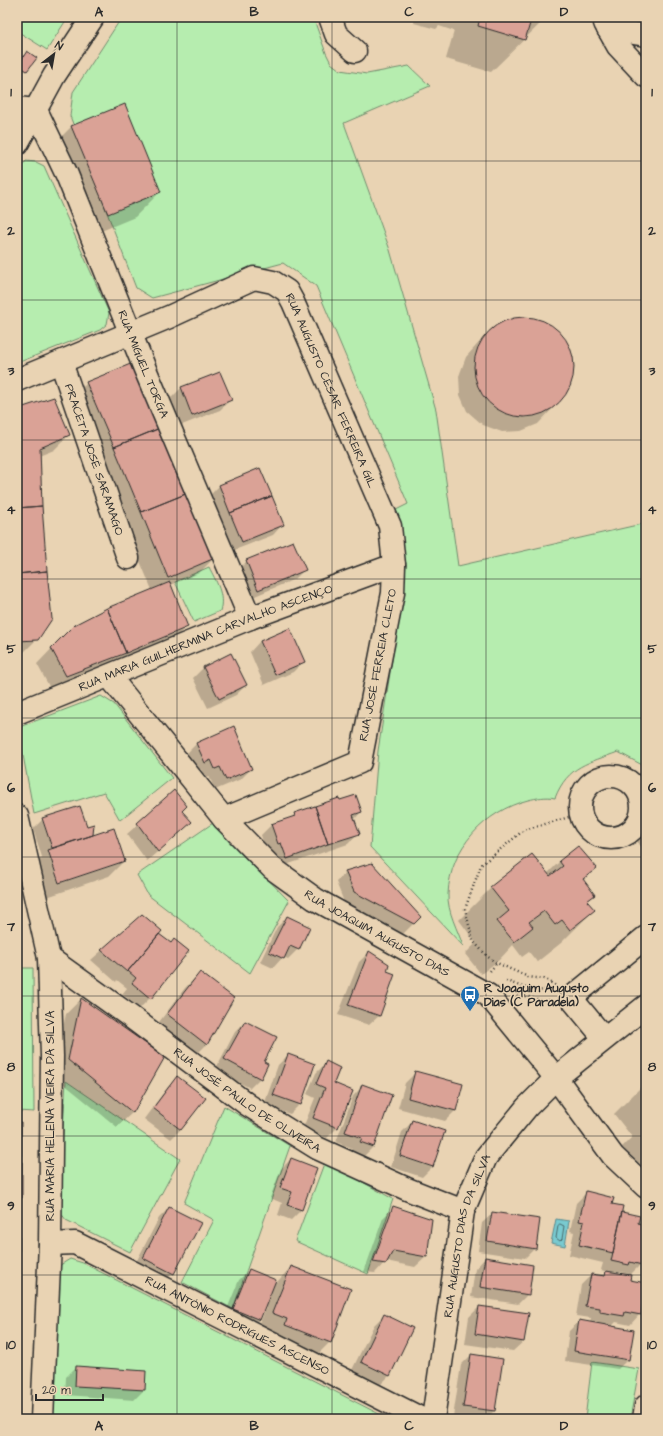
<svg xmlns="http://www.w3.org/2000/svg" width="663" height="1436" font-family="'Architects Daughter',sans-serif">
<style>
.green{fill:#b6edaf;stroke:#708c6d}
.water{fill:#79cad0;stroke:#5a8a8e}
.shadow{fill:#0003;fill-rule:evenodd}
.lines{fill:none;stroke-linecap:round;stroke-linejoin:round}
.shore{stroke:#4a6b6d;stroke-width:1}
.building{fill:#daa296;stroke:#2b2b2b}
.minor-casing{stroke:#2b2b2b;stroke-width:25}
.path{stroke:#2b2b2b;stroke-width:2.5;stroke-dasharray:1 3;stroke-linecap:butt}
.minor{stroke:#e9d3b3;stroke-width:22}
.grid{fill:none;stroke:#2b2b2b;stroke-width:1;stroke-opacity:0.55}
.labels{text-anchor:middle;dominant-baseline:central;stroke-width:3;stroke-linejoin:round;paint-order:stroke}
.street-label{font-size:12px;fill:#2b2b2b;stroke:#e9d3b3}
.poi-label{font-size:12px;font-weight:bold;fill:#2b2b2b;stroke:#e9d3b3;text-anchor:start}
.neatline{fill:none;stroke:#2b2b2b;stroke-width:1.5}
.grid-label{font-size:13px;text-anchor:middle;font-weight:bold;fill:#2b2b2b}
</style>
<rect width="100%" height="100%" fill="#e9d3b3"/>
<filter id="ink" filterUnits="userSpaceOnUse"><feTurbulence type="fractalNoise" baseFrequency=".025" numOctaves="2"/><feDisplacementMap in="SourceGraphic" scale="8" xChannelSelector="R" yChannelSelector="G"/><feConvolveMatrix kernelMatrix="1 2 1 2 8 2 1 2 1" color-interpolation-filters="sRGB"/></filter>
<g filter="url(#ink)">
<path class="green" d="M19 17H68L47 50 17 31V20Z
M122 17H313L326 53 331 63 340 70 367 74 409 66 430 86 344 123 390 250 436 410 458 566 646 523V767L618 752C589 763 568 765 555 798 546 796 537 798 528 800 485 811 450 848 448 894 447 912 458 930 463 946L370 847 378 751 401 601 394 511 408 504 316 286 283 263 152 298 136 288 70 116 73 92Z
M26 161 36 162 44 166 109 313 107 324 100 330 17 363V176L20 168Z
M209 567C216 581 225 595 220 611L194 622 175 582Z
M101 696 114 704 172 778 120 820 104 792 34 814 19 734 22 726Z
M213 823 289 901 250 973 148 895 137 875Z
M17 968H33L34 1112 17 1111Z
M66 1081 180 1159 130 1252 66 1220 58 1209Z
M224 1106 290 1146 233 1309 182 1282 214 1220 184 1203Z
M325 1161 393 1199 368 1274 295 1241Z
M70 1259 83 1263 389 1419H52L57 1267Z
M592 1362 639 1369 630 1419H585Z"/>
<path class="water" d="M556 1219 569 1221 565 1246 551 1243Z"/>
<path class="shadow" d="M415 17H547L491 72 446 59 454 31 439 26 436 29 414 23Z
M27 53 35 58 21 75 17 72V65Z
M71 127 160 192 135 217 82 239 46 152Z
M531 318 550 325 565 339 572 356 573 376 567 393 538 424 521 431 502 432 483 425 467 411 460 395 459 376 466 357 493 327 512 319Z
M220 373 230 400 220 410 182 425 171 398 181 388Z
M87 383 214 558 199 573 170 585 187 626 172 641 51 690 37 664 59 641 152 590 72 398Z
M17 410 69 435 54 450 39 456 37 639 22 654H17Z
M260 469 283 524 273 535 232 551 209 496 219 486Z
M247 561 305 569 295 579 248 599 237 571Z
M260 641 303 662 293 672 264 685 250 652Z
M231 655 246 685 236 695 208 708 193 678 203 668Z
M197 743 251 769 241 779 215 790 209 776 205 778 201 769 194 772 187 753Z
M174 792 181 811 191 822 147 861 127 834Z
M361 812 354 820 358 833 348 844 277 868 267 854 261 835 271 825 290 819 295 814Z
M43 819 86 827 92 834 89 837 124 861 109 876 44 898 33 866 42 857 33 829Z
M646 830V853L636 840Z
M560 861 595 868 583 881 594 895 587 902 594 910 561 943 537 962 529 952 522 957 513 945 499 960 481 974 465 954 476 943 459 920 491 888 547 874Z
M346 872 420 917 403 934 344 902 336 882Z
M142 915 158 934 150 998 140 1008 122 994 127 988 117 980 116 982 91 960Z
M287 917 298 949 288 959 283 957 273 968 260 962 277 927Z
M369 952 380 1015 369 1025 338 1015 359 962Z
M200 973 207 1044 192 1059 153 1030 185 988Z
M81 999 163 1057 132 1113 117 1127 53 1075 66 1014Z
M245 1022 262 1062 260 1078 250 1088 215 1070 235 1032Z
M288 1055 300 1104 290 1114 264 1105 278 1065Z
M326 1063 333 1084 337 1128 327 1138 303 1128 315 1098 307 1094 316 1073Z
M415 1073 455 1111 445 1121 398 1108 405 1083Z
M177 1077 181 1129 171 1139 144 1119 167 1088Z
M646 1082V1162L638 1169 621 1148 632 1137 614 1114Z
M363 1086 373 1147 363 1157 351 1152 352 1148 336 1142 353 1096Z
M412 1122 432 1167 422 1177 391 1167 402 1132Z
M291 1159 301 1210 291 1220 278 1215 282 1203 270 1198 281 1169Z
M587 1192 611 1205 621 1213 639 1217 637 1224 646 1226V1243L641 1264 631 1274H630L629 1281 640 1314 630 1325 616 1322 611 1327 628 1359 618 1369 565 1361 569 1331 579 1321 590 1323 591 1318 576 1316 581 1285 591 1275 602 1276 607 1272 601 1270 603 1263 569 1255 574 1232 570 1231 576 1203ZM620 1272 629 1274V1275L618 1274Z
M394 1207 431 1219 426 1257 415 1267 386 1261 375 1273 364 1272 383 1218Z
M169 1208 173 1273 163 1283 133 1268 159 1218Z
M493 1213 535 1248 525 1258 478 1251 482 1223Z
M485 1258 528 1294 518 1304 471 1297 475 1269Z
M291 1267 330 1342 315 1357 258 1328 266 1308 264 1307 260 1319 249 1329 223 1319 239 1280 249 1270 277 1282Z
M479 1307 524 1341 513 1351 465 1344 469 1317Z
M384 1315 412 1329 389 1376 379 1386 351 1372 374 1325Z
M471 1355 494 1411 486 1419 453 1417 461 1365Z
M76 1367 144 1390 134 1400 65 1395 66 1377Z"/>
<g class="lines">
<path class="shore" d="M560 1224 564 1226 562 1239 560 1241 556 1238 558 1226Z"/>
</g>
<path class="building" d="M480 17H532L525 40 478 26Z
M27 51 37 58 27 71 18 65Z
M125 104 161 192 108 214 71 126Z
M474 367a50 50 0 1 1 100 0a50 50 0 1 1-100 0Z
M133 363 160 428 114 447 86 382Z
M220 372 232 400 192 416 181 387Z
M54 397 70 435 40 448 42 506 17 508V409Z
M160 428 188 493 141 512 114 447Z
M260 468 272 496 230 513 219 485Z
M188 493 215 558 168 578 141 512Z
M272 496 284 525 242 542 230 513Z
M42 506 47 571 17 574V508Z
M293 541 306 570 258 590 246 560Z
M47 571 52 619 38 640 17 641V574Z
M170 582 188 627 126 653 107 608Z
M107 608 126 653 66 676 51 648 74 625Z
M290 628 305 662 275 675 260 641Z
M231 653 247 685 219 699 203 667Z
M234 726 252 769 226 780 220 767 215 769 211 760 205 763 196 743Z
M174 790 187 806 182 811 192 822 158 852 137 823Z
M356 795 362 812 353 815 360 834 328 844 315 806 339 798 340 800Z
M80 806 87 826 94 824 93 835 52 848 42 818Z
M315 806 328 844 287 859 281 843 278 844 271 824 295 816 294 813Z
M114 828 125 861 59 883 48 850Z
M578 846 597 868 583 879 595 895 587 901 595 910 570 930 562 920 555 925 544 911 529 922 533 927 514 942 497 921 509 911 490 887 532 854 550 876 563 866 559 861Z
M372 863 421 917 414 924 354 892 345 871Z
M142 914 162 931 127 972 101 950Z
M287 916 310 927 299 950 290 946 284 959 269 952Z
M159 934 171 943 174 939 189 951 151 999 132 983 136 978 128 971Z
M369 951 389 964 387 971 395 974 380 1016 348 1005Z
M200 972 234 998 207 1045 167 1014Z
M81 998 165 1057 133 1113 68 1060Z
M245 1021 277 1037 264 1062 268 1064 261 1079 224 1059Z
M288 1054 315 1064 301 1105 273 1095Z
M326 1061 340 1068 334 1083 353 1091 338 1128 313 1118 325 1088 316 1084Z
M415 1071 463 1084 456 1111 408 1098Z
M177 1076 206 1098 181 1130 153 1108Z
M362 1084 392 1095 374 1147 360 1142 362 1138 345 1132Z
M412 1120 445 1131 433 1167 400 1156Z
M17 1122H21V1156H17Z
M291 1158 317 1168 302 1210 287 1205 292 1192 280 1188Z
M17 1162H22V1198H17Z
M586 1191 614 1198 612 1204 623 1206 613 1253 579 1245 584 1222 579 1221Z
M393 1206 432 1219 427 1257 393 1251 386 1264 373 1262Z
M169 1207 201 1223 174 1274 143 1258Z
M492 1212 540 1219 536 1249 487 1241Z
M622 1212 640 1216 638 1223 646 1225V1247L642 1265 630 1262 629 1265 611 1261Z
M17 1213H19V1251H17Z
M485 1257 533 1265 529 1295 480 1287Z
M291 1266 351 1289 331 1343 285 1325 287 1319 272 1313Z
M249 1269 276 1280 260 1320 233 1309Z
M606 1271 631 1275 630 1280 646 1283 641 1315 625 1312 624 1316 600 1312V1308L585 1306 591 1274 605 1276Z
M479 1306 529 1313 524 1342 475 1334Z
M384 1314 413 1328 390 1376 361 1362Z
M579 1320 634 1330 629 1360 574 1351Z
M471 1354 503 1359 495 1411 463 1407Z
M76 1366 146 1371 145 1390 75 1386Z"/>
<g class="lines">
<defs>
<g id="minor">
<path d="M330 17 336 34 355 51"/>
<path d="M606 17 605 23 618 46 646 76"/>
<path d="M608 29 646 35"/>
<path id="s1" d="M17 108 36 110 67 175 145 369 250 618"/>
<path d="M17 144 54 76 93 17"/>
<path id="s2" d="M61 362 128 558"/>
<path id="s3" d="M17 380 169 317 254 278 273 282 287 291 293 302 390 526 394 565 393 593 360 762 224 819"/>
<path id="s4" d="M109 676 224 819 272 868 315 899 488 995 556 1078 613 1156 646 1187"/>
<path id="s5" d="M17 713 250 618 394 565"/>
<circle cx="611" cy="807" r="31"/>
<path d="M17 816 49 958 52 1056 50 1244 42 1419"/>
<path id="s6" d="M49 958 131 1017 248 1105 317 1148 407 1189 463 1211"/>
<path d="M604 1038 571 998 646 937"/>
<path id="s7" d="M50 1244 75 1243 422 1419"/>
<path id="s8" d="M433 1419 463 1211 486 1157 527 1107 556 1078 646 1006"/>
<path d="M644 1419 646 1406"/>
</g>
</defs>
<use href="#minor" class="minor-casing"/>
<path class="path" d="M490 971 497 963
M506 981C519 985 539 996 551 987
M555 985 544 979 528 977 497 963 488 957 473 941 465 909 481 865 524 830 580 814
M517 994 544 1001 551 1000"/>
<use href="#minor" class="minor"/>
</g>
</g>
<path class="grid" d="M177 17V1419M332 17V1419M486 17V1419M17 161H646M17 300H646M17 440H646M17 579H646M17 718H646M17 857H646M17 996H646M17 1136H646M17 1275H646"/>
<defs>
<symbol id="bus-pin" viewBox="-11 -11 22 30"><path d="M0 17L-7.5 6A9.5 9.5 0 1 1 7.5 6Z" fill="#1f6fb2" stroke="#e9d3b3"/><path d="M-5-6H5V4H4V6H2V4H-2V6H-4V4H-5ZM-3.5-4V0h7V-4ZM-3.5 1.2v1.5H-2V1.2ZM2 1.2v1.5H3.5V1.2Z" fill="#fff"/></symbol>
</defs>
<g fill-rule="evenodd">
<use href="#bus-pin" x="459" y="984" width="22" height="30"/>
</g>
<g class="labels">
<g class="street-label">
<text stroke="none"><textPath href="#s1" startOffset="295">RUA MIGUEL TORGA</textPath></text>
<text stroke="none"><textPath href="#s3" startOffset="403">RUA AUGUSTO CÉSAR FERREIRA GIL</textPath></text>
<text stroke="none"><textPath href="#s2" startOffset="103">PRACETA JOSÉ SARAMAGO</textPath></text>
<text stroke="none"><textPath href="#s5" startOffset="203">RUA MARIA GUILHERMINA CARVALHO ASCENÇO</textPath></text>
<text transform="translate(378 665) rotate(-79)">RUA JOSÉ FERREIA CLETO</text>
<text stroke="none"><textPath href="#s4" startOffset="376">RUA JOAQUIM AUGUSTO DIAS</textPath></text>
<text stroke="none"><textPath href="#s6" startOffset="244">RUA JOSÉ PAULO DE OLIVEIRA</textPath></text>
<text transform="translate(50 1116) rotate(-90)">RUA MARIA HELENA VIEIRA DA SILVA</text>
<text stroke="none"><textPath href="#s8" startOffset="187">RUA AUGUSTO DIAS DA SILVA</textPath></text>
<text stroke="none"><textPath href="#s7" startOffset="207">RUA ANTÓNIO RODRIGUES ASCENSO</textPath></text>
</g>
<g class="poi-label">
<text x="484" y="988">R Joaquim Augusto<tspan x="484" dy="14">Dias (C Paradela)</tspan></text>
</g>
</g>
<rect width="663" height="1436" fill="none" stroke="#e9d3b3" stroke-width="44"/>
<g transform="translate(54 54) rotate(31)" stroke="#e9d3b3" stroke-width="3" paint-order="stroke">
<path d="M0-3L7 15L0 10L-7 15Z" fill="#2b2b2b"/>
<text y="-6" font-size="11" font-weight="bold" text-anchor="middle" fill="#2b2b2b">N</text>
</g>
<path d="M36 1394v6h67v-6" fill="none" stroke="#2b2b2b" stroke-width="2"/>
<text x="42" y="1394" font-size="12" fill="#2b2b2b" stroke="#e9d3b3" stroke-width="3" paint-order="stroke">20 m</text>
<rect x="22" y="22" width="619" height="1392" class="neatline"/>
<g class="grid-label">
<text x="99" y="16">A</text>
<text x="254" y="16">B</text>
<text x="409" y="16">C</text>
<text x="564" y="16">D</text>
<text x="11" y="96">1</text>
<text x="652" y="96">1</text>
<text x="11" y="235">2</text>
<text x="652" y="235">2</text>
<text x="11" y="375">3</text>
<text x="652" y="375">3</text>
<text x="11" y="514">4</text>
<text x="652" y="514">4</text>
<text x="11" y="653">5</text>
<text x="652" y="653">5</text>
<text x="11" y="792">6</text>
<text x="652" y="792">6</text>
<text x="11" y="931">7</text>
<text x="652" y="931">7</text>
<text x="11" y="1071">8</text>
<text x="652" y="1071">8</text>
<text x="11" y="1210">9</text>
<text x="652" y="1210">9</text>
<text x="11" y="1349">10</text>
<text x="652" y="1349">10</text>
<text x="99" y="1430">A</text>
<text x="254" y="1430">B</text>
<text x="409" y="1430">C</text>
<text x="564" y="1430">D</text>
</g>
</svg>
